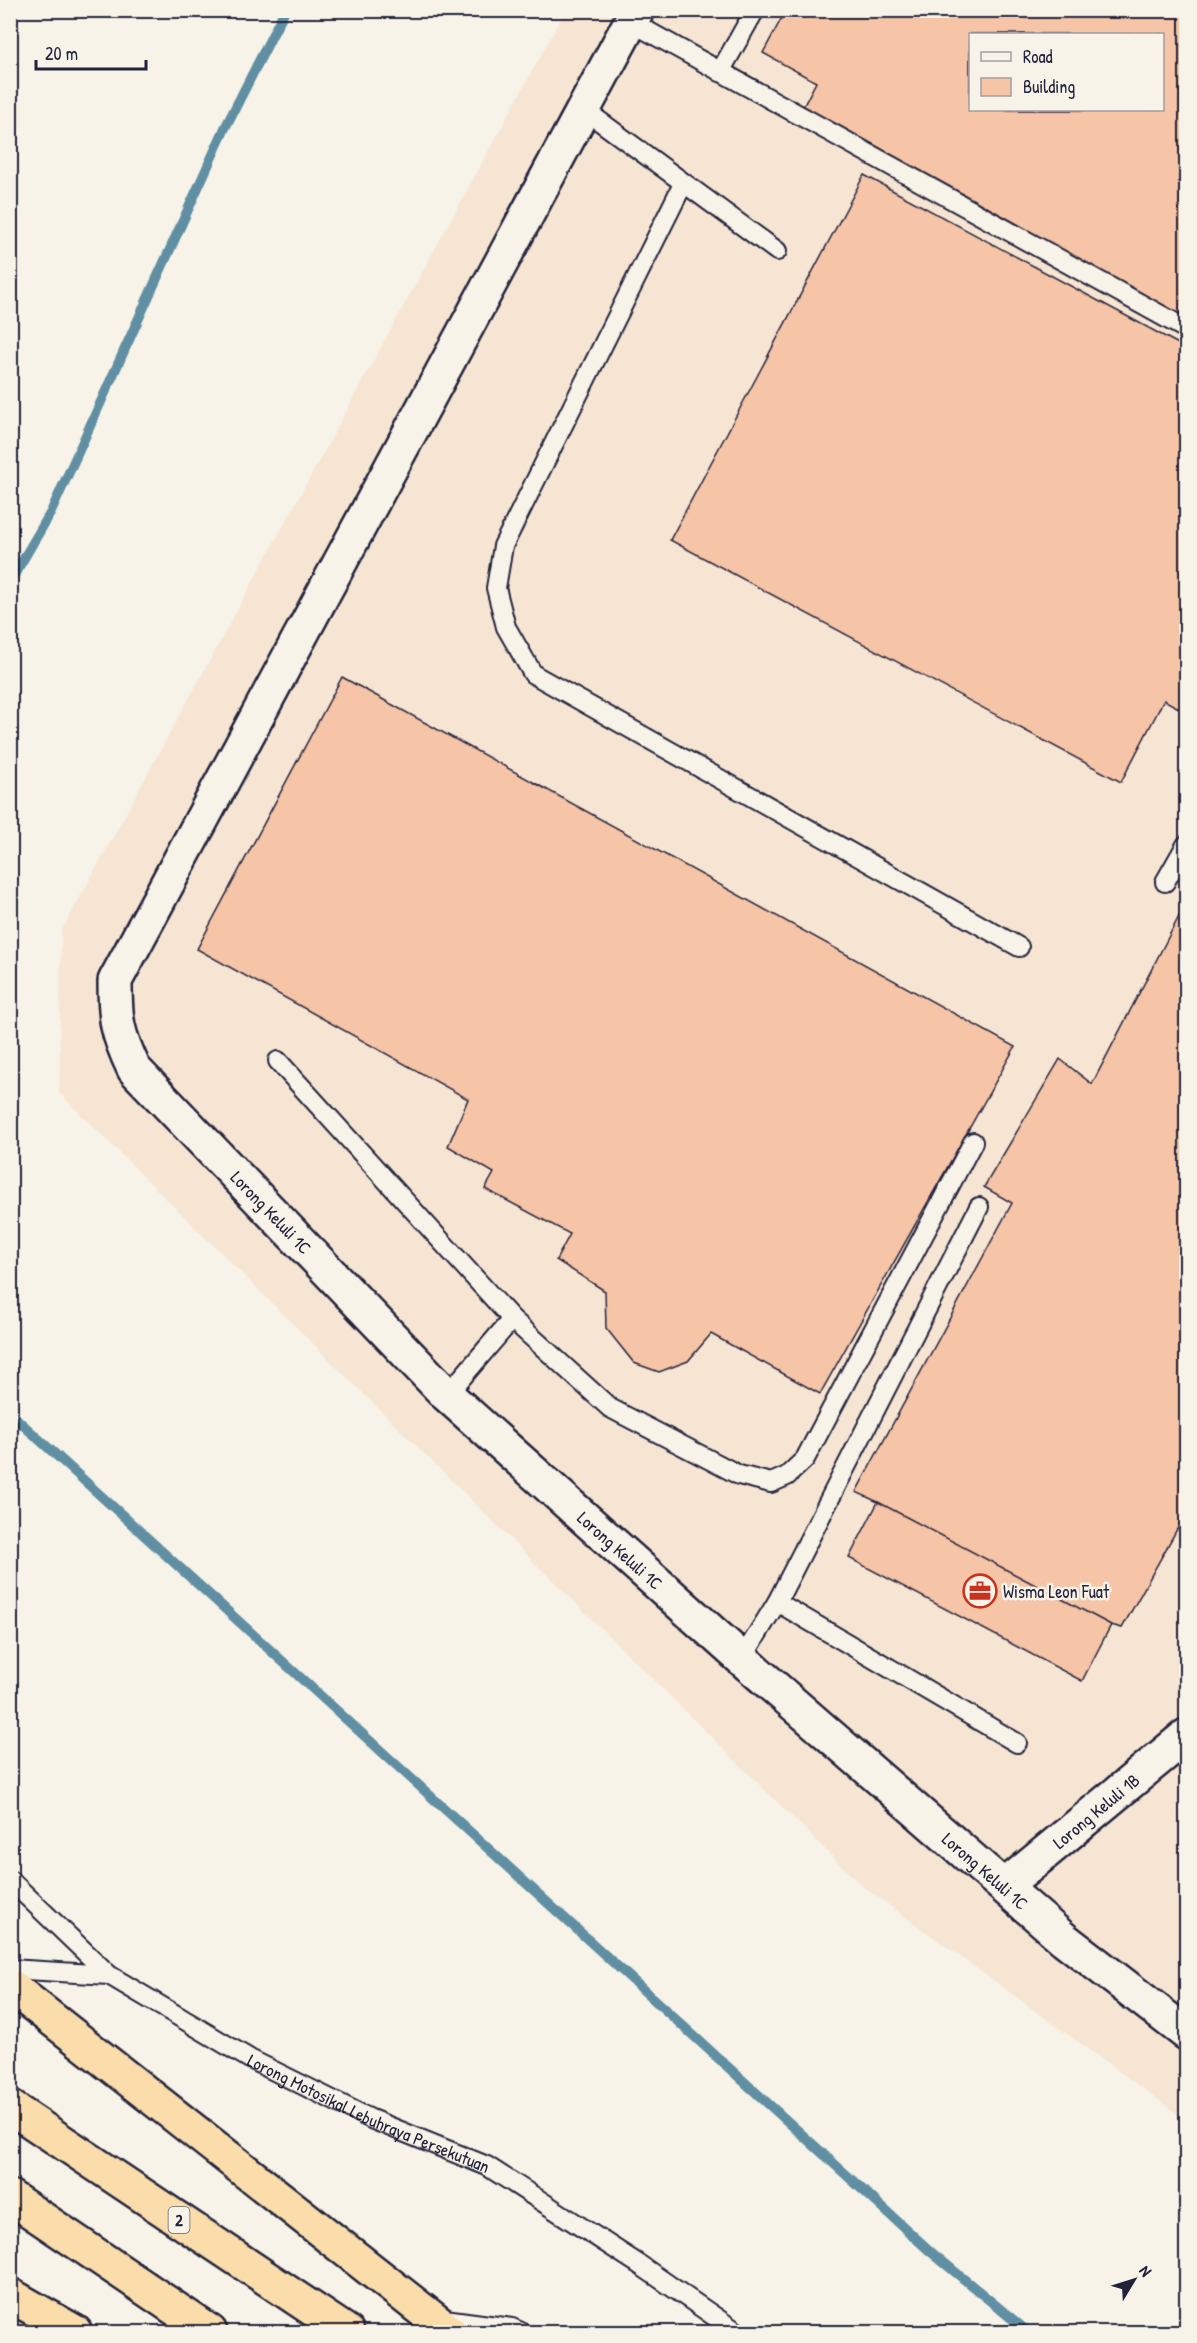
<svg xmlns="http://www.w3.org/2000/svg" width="1197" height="2343" font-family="'Patrick Hand',sans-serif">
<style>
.built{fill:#f7e5d4;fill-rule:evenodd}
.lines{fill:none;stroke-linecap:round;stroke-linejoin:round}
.stream{stroke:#608ea3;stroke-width:10}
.building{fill:#f6c4a7;stroke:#22223b;stroke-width:1.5;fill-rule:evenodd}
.lane-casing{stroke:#22223b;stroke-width:22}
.street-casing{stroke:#22223b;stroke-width:38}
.highway-casing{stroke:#22223b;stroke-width:38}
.lane{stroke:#f7f3e8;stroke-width:18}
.street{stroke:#f7f3e8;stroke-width:33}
.highway{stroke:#faddab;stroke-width:33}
.labels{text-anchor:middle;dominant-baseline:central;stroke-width:5;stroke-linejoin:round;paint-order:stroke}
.shield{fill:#f7f3e8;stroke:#62616f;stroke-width:1.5}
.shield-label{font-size:16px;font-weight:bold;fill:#22223b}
.street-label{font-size:18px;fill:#22223b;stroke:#f7f3e8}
.poi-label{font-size:18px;fill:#22223b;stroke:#f7f3e8;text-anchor:start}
</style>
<rect width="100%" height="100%" fill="#f7f3e8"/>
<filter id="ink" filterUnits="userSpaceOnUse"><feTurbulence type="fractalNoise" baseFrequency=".0167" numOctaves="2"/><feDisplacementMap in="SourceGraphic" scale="12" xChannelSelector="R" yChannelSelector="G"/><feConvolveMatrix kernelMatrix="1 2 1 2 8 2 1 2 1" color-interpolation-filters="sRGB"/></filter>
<g filter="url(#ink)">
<path class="built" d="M565 11H1186V2120L861 1885 59 1093 61 932ZM970 34H1162V110H970Z"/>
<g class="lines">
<path class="stream" d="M10 582 51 512 225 128 285 10
M10 1413 931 2252 1028 2332"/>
</g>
<path class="building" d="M786 10H1186V319L802 109 816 82 763 53ZM970 34H1162V110H970Z
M864 175 1186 348V712L1164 700 1121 782 670 540Z
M342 677 1015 1047 820 1394 711 1334 688 1361 659 1372 634 1363 606 1328 605 1291 556 1260 570 1234 485 1189 494 1173 448 1146 468 1099 197 949Z
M1186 903V1513L1122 1628 1111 1625 878 1502 856 1492 1012 1203 984 1187 1060 1059 1092 1084Z
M878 1502 1111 1625 1082 1681 849 1558Z"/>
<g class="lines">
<defs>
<g id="lane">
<path d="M631 22 1186 329"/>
<path d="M720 72 755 10"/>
<path d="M583 109 777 251"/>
<path d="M683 184 503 546 496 588 506 627 533 674 1019 947"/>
<path d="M1165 882 1186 845"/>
<path d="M278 1061 512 1319 610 1408 739 1475 771 1483 787 1476 805 1459 973 1142"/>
<path d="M447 1395 512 1319"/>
<path d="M777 1602 1017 1743"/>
<path d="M742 1659 777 1602 979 1207"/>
<path id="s1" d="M10 1880 109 1975 250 2059 371 2119 487 2166 640 2265 737 2332"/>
<path d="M10 1969 109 1975"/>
<path d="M437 2318 512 2328 521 2332"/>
</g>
<g id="street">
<path id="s2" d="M637 10 115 981C115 1021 117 1033 134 1069L447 1395 742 1659 1064 1939 1186 2033"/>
<path id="s3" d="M1005 1886 1186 1736"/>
</g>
<path id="highway" d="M10 1986 450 2332
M10 2107 347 2332
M10 2197 210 2332
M10 2295 75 2332"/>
</defs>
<use href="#lane" class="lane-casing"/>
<use href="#street" class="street-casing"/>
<use href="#highway" class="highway-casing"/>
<use href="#lane" class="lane"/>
<use href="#street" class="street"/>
<use href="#highway" class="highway"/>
</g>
</g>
<defs>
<symbol id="office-ring" viewBox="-11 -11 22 22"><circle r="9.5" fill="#f7f3e8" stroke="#c8321e" stroke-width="1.5"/><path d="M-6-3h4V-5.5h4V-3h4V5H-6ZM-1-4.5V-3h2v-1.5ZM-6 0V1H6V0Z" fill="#c8321e"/></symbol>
</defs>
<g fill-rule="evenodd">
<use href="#office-ring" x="961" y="1572" width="38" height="38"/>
</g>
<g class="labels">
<rect class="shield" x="168.5" y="2207" width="21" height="26" rx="4.5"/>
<g class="shield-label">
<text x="179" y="2220">2</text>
</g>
<g class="street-label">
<text stroke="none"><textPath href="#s2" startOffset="1392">Lorong Keluli 1C</textPath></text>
<text stroke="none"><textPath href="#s2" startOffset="1878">Lorong Keluli 1C</textPath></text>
<text stroke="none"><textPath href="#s3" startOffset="118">Lorong Keluli 1B</textPath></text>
<text stroke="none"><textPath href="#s2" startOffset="2364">Lorong Keluli 1C</textPath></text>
<text stroke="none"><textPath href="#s1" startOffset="432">Lorong Motosikal Lebuhraya Persekutuan</textPath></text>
</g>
<g class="poi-label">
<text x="1003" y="1591">Wisma Leon Fuat</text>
</g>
</g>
<rect width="1197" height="2343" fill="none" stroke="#f7f3e8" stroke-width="36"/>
<rect x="18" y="18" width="1161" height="2307" fill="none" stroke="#22223b" stroke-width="2" filter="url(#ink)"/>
<rect x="969" y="33" width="195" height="78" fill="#f7f3e8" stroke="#a29fa3" stroke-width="1.5"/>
<rect x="981" y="52" width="30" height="9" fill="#f7f3e8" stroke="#a29fa3" stroke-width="1.5"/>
<text x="1023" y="63" font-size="18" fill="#22223b">Road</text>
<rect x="981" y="78" width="30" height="18" fill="#f6c4a7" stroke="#a29fa3" stroke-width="1.5"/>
<text x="1023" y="93" font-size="18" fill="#22223b">Building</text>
<g transform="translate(1134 2280) rotate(52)" stroke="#f7f3e8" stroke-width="4.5" paint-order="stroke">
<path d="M0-4.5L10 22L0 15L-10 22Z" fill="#22223b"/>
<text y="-9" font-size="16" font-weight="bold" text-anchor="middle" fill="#22223b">N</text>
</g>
<path d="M36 60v9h110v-9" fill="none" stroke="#22223b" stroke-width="3"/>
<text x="45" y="60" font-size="18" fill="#22223b" stroke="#f7f3e8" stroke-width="4.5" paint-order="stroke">20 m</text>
</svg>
